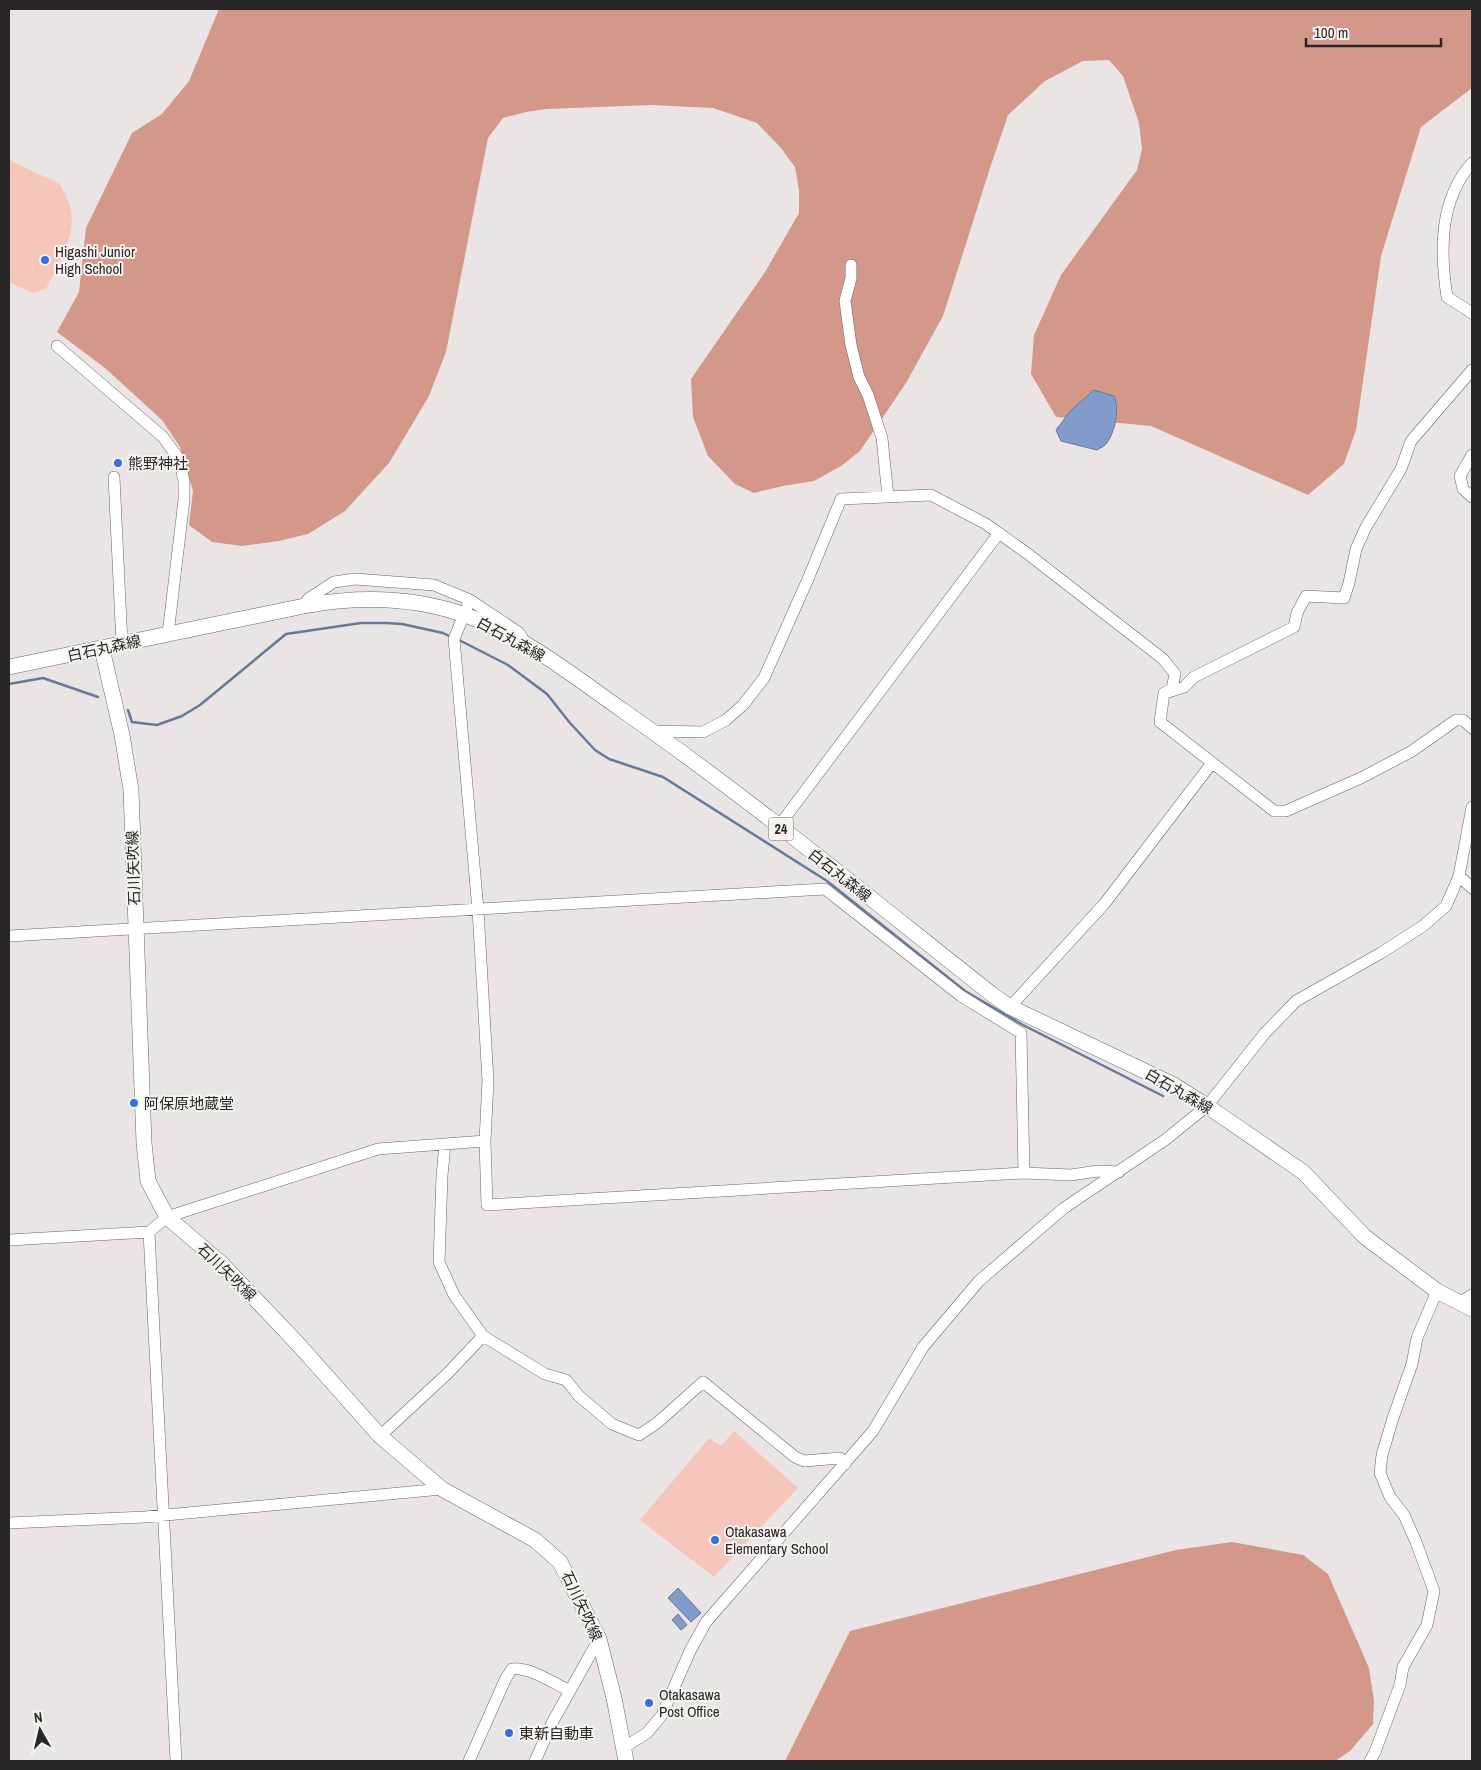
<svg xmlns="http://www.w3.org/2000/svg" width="1481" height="1770" font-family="'Archivo Narrow','Noto Sans JP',sans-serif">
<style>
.green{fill:#f7c6ba}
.forest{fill:#d3988a}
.water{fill:#819cca;stroke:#667999}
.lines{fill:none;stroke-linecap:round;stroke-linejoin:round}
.stream{stroke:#667999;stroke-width:2.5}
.minor-casing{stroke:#6a6564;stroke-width:12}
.major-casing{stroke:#6a6564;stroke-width:16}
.minor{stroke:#fff;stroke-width:11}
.major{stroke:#fff;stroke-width:15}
.poi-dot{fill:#3271df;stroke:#f8f3f1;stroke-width:2}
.labels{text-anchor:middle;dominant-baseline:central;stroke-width:4;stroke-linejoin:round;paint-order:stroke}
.shield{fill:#f8f3f1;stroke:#666463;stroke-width:1}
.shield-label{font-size:14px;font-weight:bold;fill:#282626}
.poi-label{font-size:15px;fill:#282626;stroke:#f8f3f1;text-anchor:start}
.street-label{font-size:15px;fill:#282626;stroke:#f8f3f1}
</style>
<rect width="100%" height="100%" fill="#eae5e4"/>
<path class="green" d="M9 160 60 184C64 192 69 201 71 210 76 238 58 265 46 289L32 293 9 282Z
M734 1431 798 1488 714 1577 640 1520 709 1438 721 1446Z"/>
<path class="forest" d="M219 9H1472V88L1421 127 1381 256 1356 430 1344 464 1308 495 1151 426 1056 417 1031 374 1034 335 1061 275 1137 170 1142 149 1139 123 1123 76 1109 60 1083 61 1045 81 1008 115 990 168 943 316 906 383 860 451 841 466 814 481 783 486 754 493 735 484 708 456 693 417 691 379 765 272 799 213V190L795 167 781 148 757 123 713 108 651 105 546 109 526 112 503 118 488 138 446 352 429 396 389 463 345 511 308 534 279 541 242 546 212 542 189 525 193 491 180 447 162 420 105 368 57 332 79 292 86 228 132 133 162 114 189 81Z
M1232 1542 1303 1555 1328 1574 1369 1668 1374 1701 1373 1724 1350 1751 1335 1761H785L850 1631 1176 1550Z"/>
<path class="water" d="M1094 390 1114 396C1120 410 1115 431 1107 443 1105 446 1100 448 1097 450L1061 441 1056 430 1071 410Z
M678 1588 701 1613 691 1622 668 1598Z
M678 1614 687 1625 681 1630 672 1620Z"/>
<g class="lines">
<path class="stream" d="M459 640 508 665 547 694 570 723 595 750 609 759 663 777 827 881 965 991 1023 1025 1163 1096
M9 684 43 678 98 697
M128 710 132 722 157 725 182 716 200 705 286 634 361 623H386L402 624 443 633 451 637"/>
<defs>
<path id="minor" d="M1472 163C1439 200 1440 251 1447 297L1472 313
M851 265V278L845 301 851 345 859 377 868 395 882 438 888 497
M57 346 163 437 179 459 184 481V500L168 634
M1472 455 1460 476 1463 489 1472 497
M114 477 122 644
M470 600 454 639 478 910 488 1081 485 1141 487 1205 1024 1173 1071 1175 1098 1171 1119 1172
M309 605 308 599 334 582 355 579 434 585 470 600 518 632 522 637
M1164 693 1160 722 1274 811H1286L1363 777 1412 751 1456 720H1463L1472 728
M1165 693 1184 687 1194 677 1294 627 1297 613 1306 596 1344 598 1349 583 1356 549 1366 527 1401 469 1411 441 1472 370
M652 731 703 732 726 720 743 705 764 678 808 579 841 499 931 495 986 524 1028 554 1163 659 1175 674 1172 689 1164 693
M778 827 999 533
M1459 876 1472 888
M9 936 825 889 961 996 1021 1033 1024 1173
M1010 1007 1105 903 1212 763
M445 1144 442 1176 439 1262 454 1295 483 1336 545 1374 566 1380 579 1396 612 1424 639 1435 657 1423 703 1382 795 1457 804 1461 840 1458 845 1464
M149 1232 176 1761
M9 1240 149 1232 167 1217 378 1149 485 1141
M1460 1302 1472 1295
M380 1436 447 1374 483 1336
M9 1523 145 1517 442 1489
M623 1748 647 1733 662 1715 690 1651 706 1622 873 1431 923 1347 979 1281 1064 1208 1165 1140 1207 1106 1265 1033 1296 1001 1381 953 1423 926 1446 906 1459 876 1472 807
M469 1761 506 1678 512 1669C531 1667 553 1683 570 1691
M535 1761 553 1721 599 1639
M1370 1761 1375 1752 1400 1685 1403 1667 1427 1625 1434 1591 1416 1542 1404 1515 1390 1497 1380 1473 1382 1455 1393 1418 1412 1364 1417 1338 1437 1291"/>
<path id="major" d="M102 649 122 735 131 790 144 1143 148 1181 167 1217 221 1263 298 1344 380 1436 442 1489 535 1540 560 1562 599 1639 614 1698 626 1761
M9 667 309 605C361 596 414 597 465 615 523 635 572 675 622 710 750 799 871 899 994 996L1010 1007 1174 1085 1207 1106 1303 1172 1365 1237 1437 1291 1472 1309"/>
</defs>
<use href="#minor" class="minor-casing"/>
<use href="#major" class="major-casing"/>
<use href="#minor" class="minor"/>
<use href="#major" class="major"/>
</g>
<g class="poi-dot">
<circle cx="45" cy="260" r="5"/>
<circle cx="118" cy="463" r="5"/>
<circle cx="134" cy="1103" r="5"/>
<circle cx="715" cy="1540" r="5"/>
<circle cx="649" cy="1703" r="5"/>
<circle cx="509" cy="1733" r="5"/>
</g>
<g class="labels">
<rect class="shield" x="768.5" y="817.5" width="25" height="23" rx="4"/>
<g class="shield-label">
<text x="781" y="829">24</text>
</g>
<g class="poi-label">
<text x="55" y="251">Higashi Junior<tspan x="55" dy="17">High School</tspan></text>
<text x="128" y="463">熊野神社</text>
<text x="144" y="1103">阿保原地蔵堂</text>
<text x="725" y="1531">Otakasawa<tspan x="725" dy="17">Elementary School</tspan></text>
<text x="659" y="1694">Otakasawa<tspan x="659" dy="17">Post Office</tspan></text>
<text x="519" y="1733">東新自動車</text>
</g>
<g class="street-label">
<text transform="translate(511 639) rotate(29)">白石丸森線</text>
<text transform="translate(104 648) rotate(-12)">白石丸森線</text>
<text transform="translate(133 868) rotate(-92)">石川矢吹線</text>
<text transform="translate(840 875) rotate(38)">白石丸森線</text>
<text transform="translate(1179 1091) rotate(30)">白石丸森線</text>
<text transform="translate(227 1272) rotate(44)">石川矢吹線</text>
<text transform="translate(582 1606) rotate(65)">石川矢吹線</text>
</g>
</g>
<rect width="1481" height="1770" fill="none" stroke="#282626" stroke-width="20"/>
<g transform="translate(40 1730) rotate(352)" stroke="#f8f3f1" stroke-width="4" paint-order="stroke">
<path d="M0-4L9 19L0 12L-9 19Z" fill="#282626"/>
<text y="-8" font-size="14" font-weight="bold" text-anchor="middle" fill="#282626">N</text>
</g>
<path d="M1306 38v8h135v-8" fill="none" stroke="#282626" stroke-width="2.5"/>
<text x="1314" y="38" font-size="15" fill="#282626" stroke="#f8f3f1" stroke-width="4" paint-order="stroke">100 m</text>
</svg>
